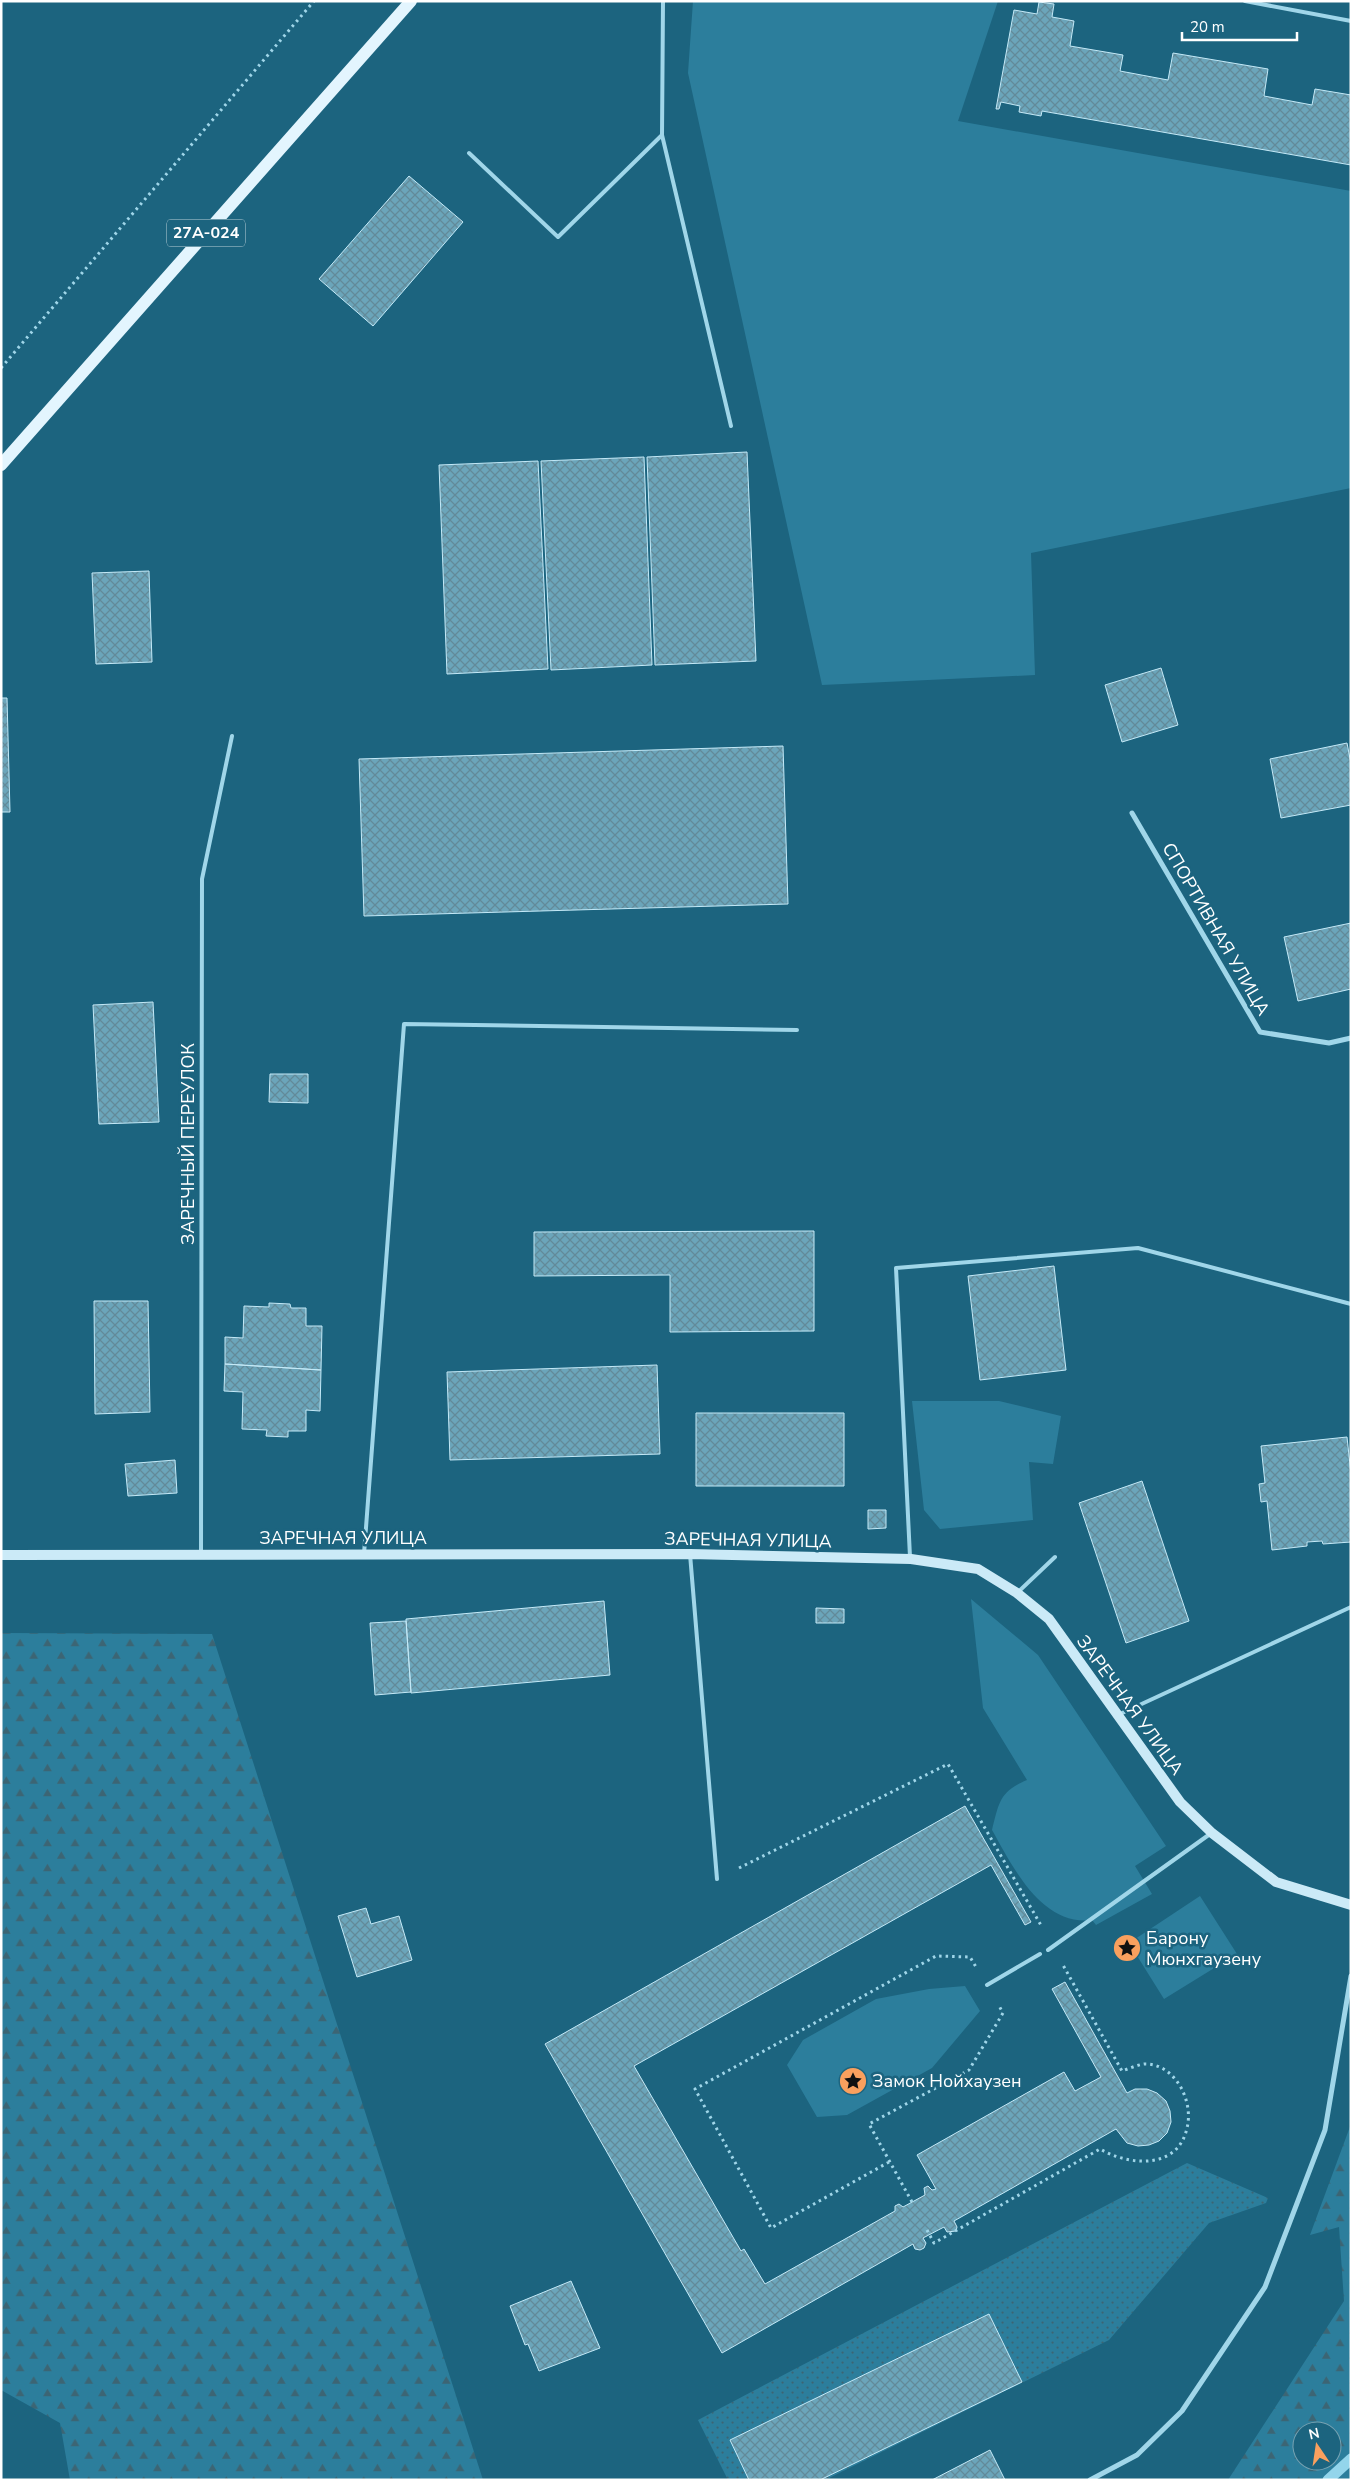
<svg xmlns="http://www.w3.org/2000/svg" width="1352" height="2481" font-family="'Nunito Sans',sans-serif">
<style>
.green{fill:#2c7e9c}
.forest{fill:url(#forest-firs);fill-rule:evenodd}
.garden{fill:url(#garden-dots)}
.lines{fill:none;stroke-linecap:round;stroke-linejoin:round}
.stream{stroke:#93d5eb;stroke-width:11}
.building{fill:url(#building-cross-hatch);stroke:#c4e9f7}
.path{stroke:#a0d6e9;stroke-width:3;stroke-dasharray:2.5 4;stroke-linecap:butt}
.service{stroke:#a0d6e9;stroke-width:4}
.minor{stroke:#a0d6e9;stroke-width:5}
.secondary{stroke:#cbeaf7;stroke-width:10}
.primary{stroke:#e3f5fe;stroke-width:12}
.labels{text-anchor:middle;dominant-baseline:central;stroke-width:5;stroke-linejoin:round;paint-order:stroke}
.shield{fill:#1c647f;stroke:#bbd0d9;stroke-width:1}
.shield-label{font-size:16px;font-weight:bold;fill:#fff}
.street-label{font-size:18px;fill:#fff;stroke:#1c647f}
.poi-label{font-size:18px;fill:#fff;stroke:#1c647f;text-anchor:start}
</style>
<defs>
<pattern id="forest-firs" width="22" height="20" patternUnits="userSpaceOnUse" patternTransform="scale(1.25)"><rect width="22" height="20" fill="#2c7e9c"/><path d="M5 1l3.5 6h-7zM16 11l3.5 6h-7z" fill="#3c6574"/></pattern>
<pattern id="garden-dots" width="8" height="8" patternUnits="userSpaceOnUse" patternTransform="scale(1.25)"><rect width="8" height="8" fill="#2c7e9c"/><path d="M2 2h.1M6 6h.1" fill="none" stroke="#3c6574" stroke-width="1.8" stroke-linecap="round"/></pattern>
<pattern id="building-cross-hatch" width="8" height="8" patternUnits="userSpaceOnUse" patternTransform="scale(1.25)"><rect width="8" height="8" fill="#6ba5ba"/><path d="M0 0l8 8M0 8l8-8" fill="none" stroke="#628a99"/></pattern>
</defs>
<rect width="100%" height="100%" fill="#1c647f"/>
<path class="green" d="M693 1H998L958 121 1351 191V488L1031 553 1035 675 822 685 688 73Z
M912 1401H999L1061 1416 1053 1464 1029 1462 1033 1520 940 1529 924 1510Z
M971 1599 1038 1655 1166 1846 1135 1866 1152 1894 1096 1925 1092 1920C1041 1926 1013 1867 992 1830 999 1803 999 1792 1027 1780L983 1708Z
M1200 1896 1237 1954 1164 1999 1129 1943Z
M965 1986 980 2011 932 2068 847 2115 817 2117 787 2065 803 2040 876 1999 929 1989Z"/>
<path class="forest" d="M1 1633 212 1634 483 2480H70L60 2423 1 2390Z
M1351 2124V2480H1228L1344 2301 1339 2227 1310 2235ZM1302 2431H1332V2461H1302Z"/>
<path class="garden" d="M1187 2163 1268 2198 1266 2203 1209 2223 1109 2340 825 2480H728L698 2420Z"/>
<g class="lines">
<path class="stream" d="M1328 2480 1351 2459"/>
</g>
<path class="building" d="M1039 2 1054 4 1052 17 1074 21 1070 46 1123 55 1120 71 1168 80 1173 53 1268 69 1264 96 1312 105 1315 89 1351 95V165L1042 111 1041 116 1019 112 1020 106 1001 102 999 109H996L1014 10 1037 14Z
M409 176 463 222 373 326 319 279Z
M747 452 756 661 655 665 647 457Z
M644 457 652 665 551 670 541 461Z
M538 461 548 669 447 674 439 465Z
M149 571 152 662 96 664 92 573Z
M1161 668 1178 725 1122 742 1105 685Z
M1 698H7L10 812H1Z
M1347 743 1351 764V805L1281 818 1270 759Z
M783 746 788 904 364 916 359 759Z
M1351 923V989L1298 1001 1284 937Z
M153 1002 159 1122 99 1124 93 1005Z
M270 1074H308V1103L269 1102Z
M814 1231V1331L670 1332V1275L534 1276V1232Z
M1054 1266 1066 1370 980 1380 968 1276Z
M94 1301H148L150 1412 95 1414Z
M269 1303 290 1304 291 1308H306V1326H322L321 1370 225 1364V1337L243 1338 244 1306 269 1307Z
M225 1364 321 1370 320 1411 306 1410V1431H288V1437L266 1436 267 1430 242 1429 243 1392 224 1391Z
M657 1365 660 1454 450 1460 447 1372Z
M696 1413H844V1486H696Z
M1347 1437 1351 1474V1542L1323 1544 1322 1541 1307 1542V1546L1272 1550 1267 1501 1261 1502 1259 1484 1265 1483 1261 1446Z
M175 1460 177 1493 128 1496 125 1464Z
M1142 1481 1189 1621 1126 1643 1079 1503Z
M868 1510H886V1528L868 1529Z
M604 1601 610 1675 411 1693 406 1619Z
M816 1608 844 1609V1623H816Z
M406 1621 411 1692 375 1695 370 1623Z
M965 1806 1031 1922 1025 1925 991 1865 634 2066 741 2251 744 2249 765 2284 895 2211V2206L899 2204 903 2207 925 2195 924 2188 928 2186 932 2190 936 2189 917 2155 1064 2072 1075 2091 1101 2077 1052 1989 1065 1982 1127 2093 1135 2089H1147L1157 2093 1166 2101 1170 2111 1171 2122 1167 2133 1159 2141 1149 2145 1138 2146 1127 2143 1116 2129 954 2221 957 2227 956 2231 947 2232 944 2227 923 2238 926 2243 924 2248 920 2250 915 2249 913 2244 722 2353 545 2044Z
M366 1908 371 1924 399 1916 412 1960 357 1977 338 1916Z
M571 2281 600 2348 539 2371 528 2344 525 2345 510 2306Z
M989 2314 1022 2382 820 2480H749L730 2440Z
M990 2450 1005 2480H932Z"/>
<g class="lines">
<path class="path" d="M1 368 314 1
M739 1868 948 1764 1042 1927
M889 2162 771 2228 695 2089 936 1956 970 1957 976 1967
M912 2202 869 2124 969 2070 1003 2013 998 2004
M927 2230 934 2243 1100 2149C1129 2166 1178 2170 1187 2128 1194 2101 1175 2063 1144 2064 1137 2065 1128 2069 1122 2071L1063 1965"/>
<path class="service" d="M1245 1 1351 21
M662 135 731 426
M469 153 558 237 662 135 663 1
M201 1553 202 879 232 736
M364 1554 404 1024 797 1030
M690 1554 717 1879
M910 1557 896 1268 1138 1248 1351 1304
M1017 1593 1055 1557
M1120 1714 1351 1607
M1048 1950 1210 1834
M987 1985 1040 1954"/>
<path class="minor" d="M1132 813 1260 1032 1329 1043 1351 1038
M1090 2480 1137 2455 1182 2411 1265 2287 1325 2130 1351 1976"/>
<path class="secondary" d="M1 1555 690 1554 911 1559 978 1569 1017 1593 1049 1619 1180 1802 1212 1833 1276 1882 1351 1905"/>
<path class="primary" d="M1 465 411 1"/>
</g>
<defs>
<symbol id="sight-disc" viewBox="-11 -11 22 22"><circle r="9.5" fill="#f9a05e" stroke="#1c647f"/><path d="M0-6L1.8-2.2L6-1.7L2.9 1.2L3.7 5.4L0 3.3L-3.7 5.4L-2.9 1.2L-6-1.7L-1.8-2.2Z" fill="#111"/></symbol>
</defs>
<g fill-rule="evenodd">
<use href="#sight-disc" x="1111" y="1932" width="32" height="32"/>
<use href="#sight-disc" x="837" y="2065" width="32" height="32"/>
</g>
<g class="labels">
<rect class="shield" x="167" y="219.5" width="78" height="27" rx="4"/>
<g class="shield-label">
<text x="206" y="233">27А-024</text>
</g>
<g class="street-label">
<text transform="translate(1216 929) rotate(60)">СПОРТИВНАЯ УЛИЦА</text>
<text transform="translate(188 1144) rotate(-90)">ЗАРЕЧНЫЙ ПЕРЕУЛОК</text>
<text x="343" y="1538">ЗАРЕЧНАЯ УЛИЦА</text>
<text transform="translate(748 1540) rotate(1)">ЗАРЕЧНАЯ УЛИЦА</text>
<text transform="translate(1130 1705) rotate(54)">ЗАРЕЧНАЯ УЛИЦА</text>
</g>
<g class="poi-label">
<text x="1146" y="1938">Барону<tspan x="1146" dy="21">Мюнхгаузену</tspan></text>
<text x="872" y="2081">Замок Нойхаузен</text>
</g>
</g>
<rect width="1352" height="2481" fill="none" stroke="#ffffff" stroke-width="5"/>
<g transform="translate(1317 2446) rotate(347)"><circle r="24" fill="#1c647f" stroke="#77a2b2"/>
<path d="M0-4L9 19L0 12L-9 19Z" fill="#f9a05e"/>
<text y="-8" font-size="14" font-weight="bold" text-anchor="middle" fill="#ffffff">N</text>
</g>
<path d="M1182 32v8h115v-8" fill="none" stroke="#ffffff" stroke-width="2.5"/>
<text x="1190" y="32" font-size="15" fill="#ffffff" stroke="#1c647f" stroke-width="4" paint-order="stroke">20 m</text>
</svg>
